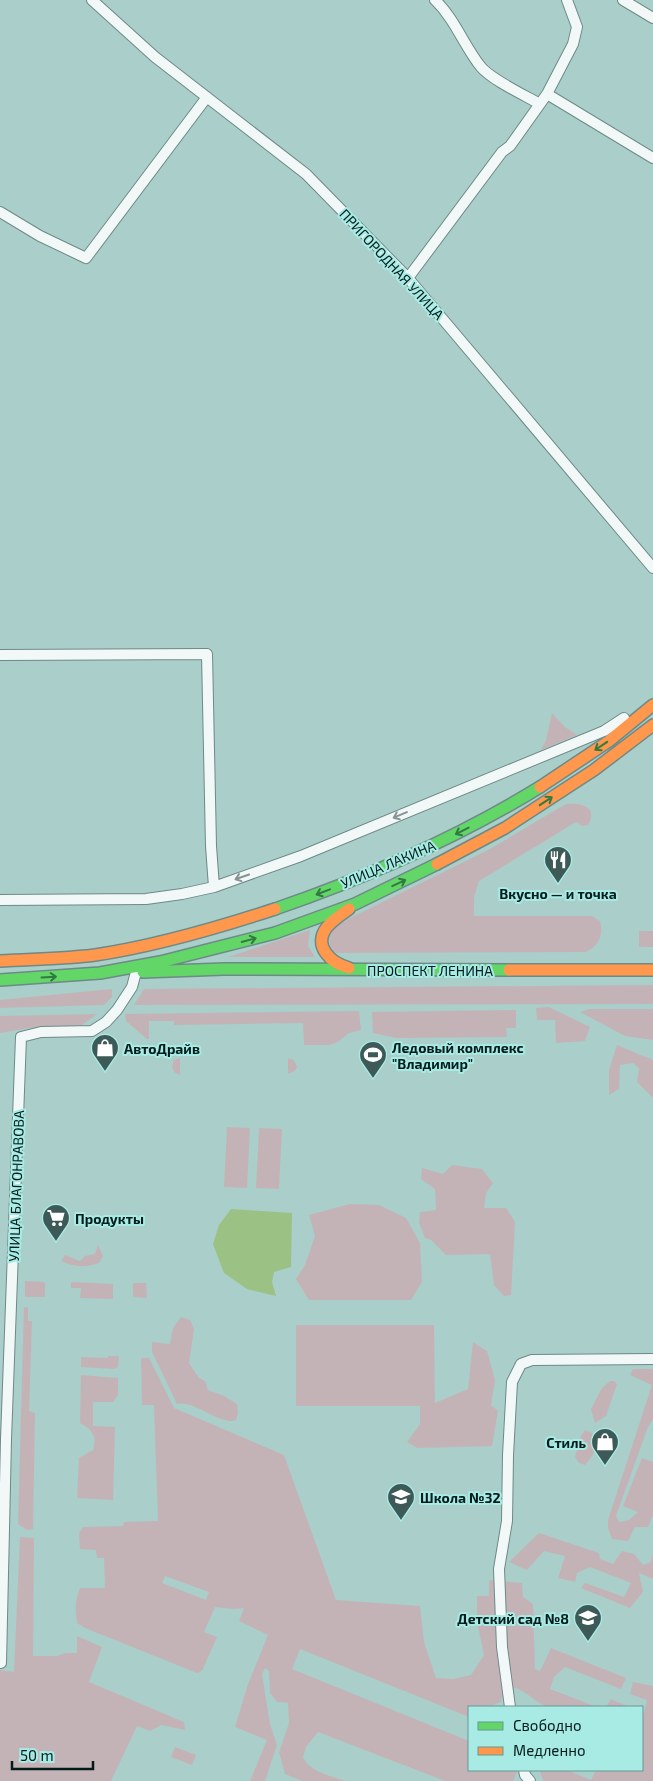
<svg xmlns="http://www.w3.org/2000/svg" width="653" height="1781" font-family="'Exo 2',sans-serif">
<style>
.green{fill:#c4b3b6;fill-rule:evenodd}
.water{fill:#9bc184}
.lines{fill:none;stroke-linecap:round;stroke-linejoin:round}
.street-casing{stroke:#6d8a87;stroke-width:12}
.fast-casing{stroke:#6d8a87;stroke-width:14}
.slow-casing{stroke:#6d8a87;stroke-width:14}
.street{stroke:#f2f8f7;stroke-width:10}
.fast{stroke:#63d668;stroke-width:11}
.slow{stroke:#ff974d;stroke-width:11}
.oneway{stroke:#327942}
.oneway2{stroke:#869594}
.labels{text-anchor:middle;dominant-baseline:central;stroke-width:4;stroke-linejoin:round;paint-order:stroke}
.street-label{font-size:14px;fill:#021c1b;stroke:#a8eae4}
.poi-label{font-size:14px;font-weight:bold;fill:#021c1b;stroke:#a8eae4;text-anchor:start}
</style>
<rect width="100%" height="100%" fill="#aaceca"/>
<path class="green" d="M552 713 565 727 577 735 541 750 546 740Z
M566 804C580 803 599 806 588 825L582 826 576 822 479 881 474 897V916H592L600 921C604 934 599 946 586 952L336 953 331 950C326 930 332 931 348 919L490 849Z
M310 930 308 946 315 957H228Z
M639 931H653V947H639Z
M653 985V1004L134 1005 144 989Z
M112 989V997L104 1005 0 1008V1000Z
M549 1007 590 1027 585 1041 556 1043 555 1020H537L536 1008Z
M589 1009H653V1040L625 1036 580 1012Z
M516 1010V1028H506L507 1037 396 1038 373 1033 372 1012Z
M359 1011 361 1030 349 1033 338 1042 329 1045H304L303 1023 178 1025H174V1021H149V1039H147L126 1021 125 1014Z
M97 1014 82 1025 29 1028 0 1033V1016Z
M617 1045 653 1060V1098L637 1082 639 1068 633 1063 620 1065 619 1089 609 1095V1070Z
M180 1058V1075L175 1073 172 1067 174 1060Z
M288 1058 294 1060 297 1067 295 1071 288 1074Z
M227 1127 250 1128 247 1188 224 1187Z
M259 1128 282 1129 279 1189 256 1188Z
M452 1165 482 1169 493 1183 486 1193 484 1208H506L515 1222 511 1295 504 1296 494 1285 490 1254 446 1255 431 1240 425 1238 419 1223 420 1212 436 1210 435 1189 421 1179 422 1168 443 1174Z
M350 1204 379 1205 406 1218 420 1243 422 1282 411 1300H309L296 1279 305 1265 315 1236 309 1215Z
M98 1245 103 1256 99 1263C84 1268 75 1267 61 1261L65 1255 80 1261 85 1256 95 1254Z
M25 1281 45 1282V1297H25Z
M71 1282 113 1284V1299L80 1298 81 1288H71Z
M133 1283H146L147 1298 133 1297Z
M24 1307H28V1321H32L29 1411 35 1413 33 1529 27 1530 18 1524Z
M181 1317 190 1320 194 1329 189 1363 199 1378 205 1381 208 1390 224 1396 237 1404 238 1413 236 1420C219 1426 196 1400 177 1404L152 1352V1342L170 1344 173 1328Z
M296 1325H434L435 1403 468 1389 473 1342 487 1351 495 1380 491 1405 498 1411 492 1446 417 1448 407 1442 420 1424V1406H296Z
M108 1356H119L118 1367 114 1369 81 1367V1357L108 1358Z
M141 1358H149L174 1408 284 1455 336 1600 420 1606 424 1642 436 1678 453 1679 471 1675 484 1655 477 1622V1596H489V1580L522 1583 523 1597 533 1604 535 1669 540 1671 551 1648 626 1678 621 1689 565 1667 554 1677 550 1689 597 1707C585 1707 556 1710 546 1706 532 1701 520 1683 504 1688L501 1702 489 1707H469V1717L300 1649 292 1669 469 1741V1770H518L513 1781H445L318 1732 306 1747 303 1757C309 1772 332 1776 345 1781H302L285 1774 279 1752 289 1723 288 1703 277 1702 270 1693 269 1671 265 1668 262 1674 270 1724 277 1745 265 1781H250L267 1740 235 1727 248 1684 268 1635 239 1621 244 1608 234 1609 215 1607 204 1632 217 1637 202 1671 197 1673 85 1628 77 1623C75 1611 75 1600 80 1588H105L104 1558H97L96 1550 80 1549 79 1533 83 1527 123 1526 124 1522 158 1521 154 1405H142ZM165 1576 209 1592 206 1600 162 1583Z
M633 1369H653V1419L648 1427 616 1516 619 1522 629 1520 638 1512 623 1506 642 1458 653 1462V1515L648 1527H635L628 1541 612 1539 608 1528V1520L652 1385 630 1375Z
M81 1375 118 1378V1395L113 1402H93V1426L115 1427 113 1500 77 1498 79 1458 93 1450C97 1436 93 1430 80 1423Z
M610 1381H614L617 1384 606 1416 595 1423 591 1409 602 1388Z
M585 1430 594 1434C600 1449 594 1453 585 1465L579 1463 575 1457 581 1436Z
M539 1533 599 1553 600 1559 613 1564 622 1551 634 1554 643 1565 651 1562 653 1554V1579L639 1573 643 1592 630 1608 581 1588 585 1583 624 1597 631 1583 590 1567 577 1573 575 1582 558 1578 565 1556 544 1551 527 1570 509 1562Z
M20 1537 34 1538 33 1656H57L65 1653H77V1636L102 1647 89 1682 184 1722 185 1730 161 1725 150 1731 137 1726 111 1781H0V1670L14 1672Z
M633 1682 653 1686V1781H543L540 1771 533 1770H570L569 1771 591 1780 596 1770H642V1713H644L647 1700 630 1694Z
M611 1699 629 1707H606Z
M175 1747 196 1755 192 1765 171 1757Z"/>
<path class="water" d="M231 1209 292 1213 291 1267 274 1272 272 1282 276 1296 247 1289 224 1273 213 1244 219 1225Z"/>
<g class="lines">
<defs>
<path id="street" d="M92 0 155 57 306 174 408 278 653 568
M435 0C455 19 464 46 481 67 492 80 524 95 540 104
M623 0 653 18
M547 94 653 158
M0 212 40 236 86 258 207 97
M408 278 502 152 510 146 547 94 573 44 577 27 567 0
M0 655 207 654 211 846 214 887
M0 900 146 899 182 894 214 887 301 856 604 731 624 718
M1 1663 6 1439 21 1037 41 1032 92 1031 106 1022 117 1010 132 987 136 972
M510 1707 502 1647 499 1569 507 1521 508 1455 512 1382 521 1364 532 1360 653 1359
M524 1770 525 1775 530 1781"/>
<path id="fast" d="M275 909C368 877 457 838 540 787
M143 972 224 969 509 970
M0 980 100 973 160 962 275 933 355 904 437 864"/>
<path id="slow" d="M540 787 609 741 653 705
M437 864 505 828 594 770 653 725
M349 909C342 914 333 920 327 927 312 946 331 963 349 968
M0 961C32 959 64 959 95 955 156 946 217 928 275 909
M509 970H653"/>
</defs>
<use href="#street" class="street-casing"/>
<use href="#fast" class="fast-casing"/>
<use href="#slow" class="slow-casing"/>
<use href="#street" class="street"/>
<use href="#fast" class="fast"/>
<use href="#slow" class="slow"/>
</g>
<defs><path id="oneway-shaft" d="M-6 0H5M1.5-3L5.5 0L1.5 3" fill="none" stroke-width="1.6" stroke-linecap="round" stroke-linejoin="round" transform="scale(1.25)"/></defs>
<g class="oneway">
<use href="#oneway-shaft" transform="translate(601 746) rotate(146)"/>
<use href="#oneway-shaft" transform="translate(546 801) rotate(-33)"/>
<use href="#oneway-shaft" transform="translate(462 831) rotate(153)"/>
<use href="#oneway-shaft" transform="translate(399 883) rotate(-25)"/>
<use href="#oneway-shaft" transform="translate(323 892) rotate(159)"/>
<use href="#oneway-shaft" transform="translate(249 940) rotate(-15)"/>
<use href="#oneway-shaft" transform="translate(49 977) rotate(-3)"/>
</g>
<g class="oneway2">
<use href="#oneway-shaft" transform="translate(400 815) rotate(157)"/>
<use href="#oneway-shaft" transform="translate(242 877) rotate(161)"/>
</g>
<defs>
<symbol id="restaurant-pin" viewBox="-11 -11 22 30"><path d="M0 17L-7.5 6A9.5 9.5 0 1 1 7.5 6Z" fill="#3d5a58" stroke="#a8eae4"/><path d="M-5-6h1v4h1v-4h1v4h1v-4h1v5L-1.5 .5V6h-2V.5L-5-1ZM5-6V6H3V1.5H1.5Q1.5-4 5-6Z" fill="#fff"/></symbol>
<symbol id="shop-pin" viewBox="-11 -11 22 30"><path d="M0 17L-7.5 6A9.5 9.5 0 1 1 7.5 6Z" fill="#3d5a58" stroke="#a8eae4"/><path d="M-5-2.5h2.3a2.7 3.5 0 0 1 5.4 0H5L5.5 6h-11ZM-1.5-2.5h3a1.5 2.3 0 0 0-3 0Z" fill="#fff"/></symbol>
<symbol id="stadium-pin" viewBox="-11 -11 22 30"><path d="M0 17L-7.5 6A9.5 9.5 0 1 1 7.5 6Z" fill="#3d5a58" stroke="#a8eae4"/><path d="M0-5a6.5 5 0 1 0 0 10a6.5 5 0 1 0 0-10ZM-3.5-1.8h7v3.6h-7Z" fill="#fff"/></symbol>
<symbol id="supermarket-pin" viewBox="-11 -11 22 30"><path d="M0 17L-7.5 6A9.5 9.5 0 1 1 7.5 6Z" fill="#3d5a58" stroke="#a8eae4"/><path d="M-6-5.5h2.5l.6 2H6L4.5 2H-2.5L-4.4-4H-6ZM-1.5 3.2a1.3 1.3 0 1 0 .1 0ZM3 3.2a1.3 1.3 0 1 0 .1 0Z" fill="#fff"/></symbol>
<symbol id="school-pin" viewBox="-11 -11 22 30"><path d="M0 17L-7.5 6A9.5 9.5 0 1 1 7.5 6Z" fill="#3d5a58" stroke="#a8eae4"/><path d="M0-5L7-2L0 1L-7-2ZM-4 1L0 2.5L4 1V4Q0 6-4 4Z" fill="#fff"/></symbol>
</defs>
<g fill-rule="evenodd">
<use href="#restaurant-pin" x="542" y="844" width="32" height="43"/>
<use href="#shop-pin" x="89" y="1032" width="32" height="43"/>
<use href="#stadium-pin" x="357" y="1039" width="32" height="43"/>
<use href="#supermarket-pin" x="40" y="1202" width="32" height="43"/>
<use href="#shop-pin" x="589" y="1426" width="32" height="43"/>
<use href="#school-pin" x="385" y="1481" width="32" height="43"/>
<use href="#school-pin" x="572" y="1602" width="32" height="43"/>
</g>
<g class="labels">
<g class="street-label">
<text transform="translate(392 264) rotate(47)">ПРИГОРОДНАЯ УЛИЦА</text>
<text transform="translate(388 864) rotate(-23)">УЛИЦА ЛАКИНА</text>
<text x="430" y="970">ПРОСПЕКТ ЛЕНИНА</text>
<text transform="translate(16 1186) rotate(-88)">УЛИЦА БЛАГОНРАВОВА</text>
</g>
<g class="poi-label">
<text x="558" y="893" text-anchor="middle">Вкусно — и точка</text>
<text x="392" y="1047">Ледовый комплекс<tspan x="392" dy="16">"Владимир"</tspan></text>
<text x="124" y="1048">АвтоДрайв</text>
<text x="75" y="1218">Продукты</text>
<text x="586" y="1442" text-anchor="end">Стиль</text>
<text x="420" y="1497">Школа №32</text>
<text x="569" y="1618" text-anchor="end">Детский сад №8</text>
</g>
</g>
<rect x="468" y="1706" width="175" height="65" fill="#a8eae4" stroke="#669894"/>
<rect x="478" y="1722" width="25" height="8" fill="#63d668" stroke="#669894"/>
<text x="513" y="1731" font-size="15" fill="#021c1b">Свободно</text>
<rect x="478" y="1747" width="25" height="8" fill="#ff974d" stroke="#669894"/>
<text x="513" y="1756" font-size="15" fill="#021c1b">Медленно</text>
<path d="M12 1761v8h81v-8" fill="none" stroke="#021c1b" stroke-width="2.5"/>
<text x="20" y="1761" font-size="15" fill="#021c1b" stroke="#a8eae4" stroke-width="4" paint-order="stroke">50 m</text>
</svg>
